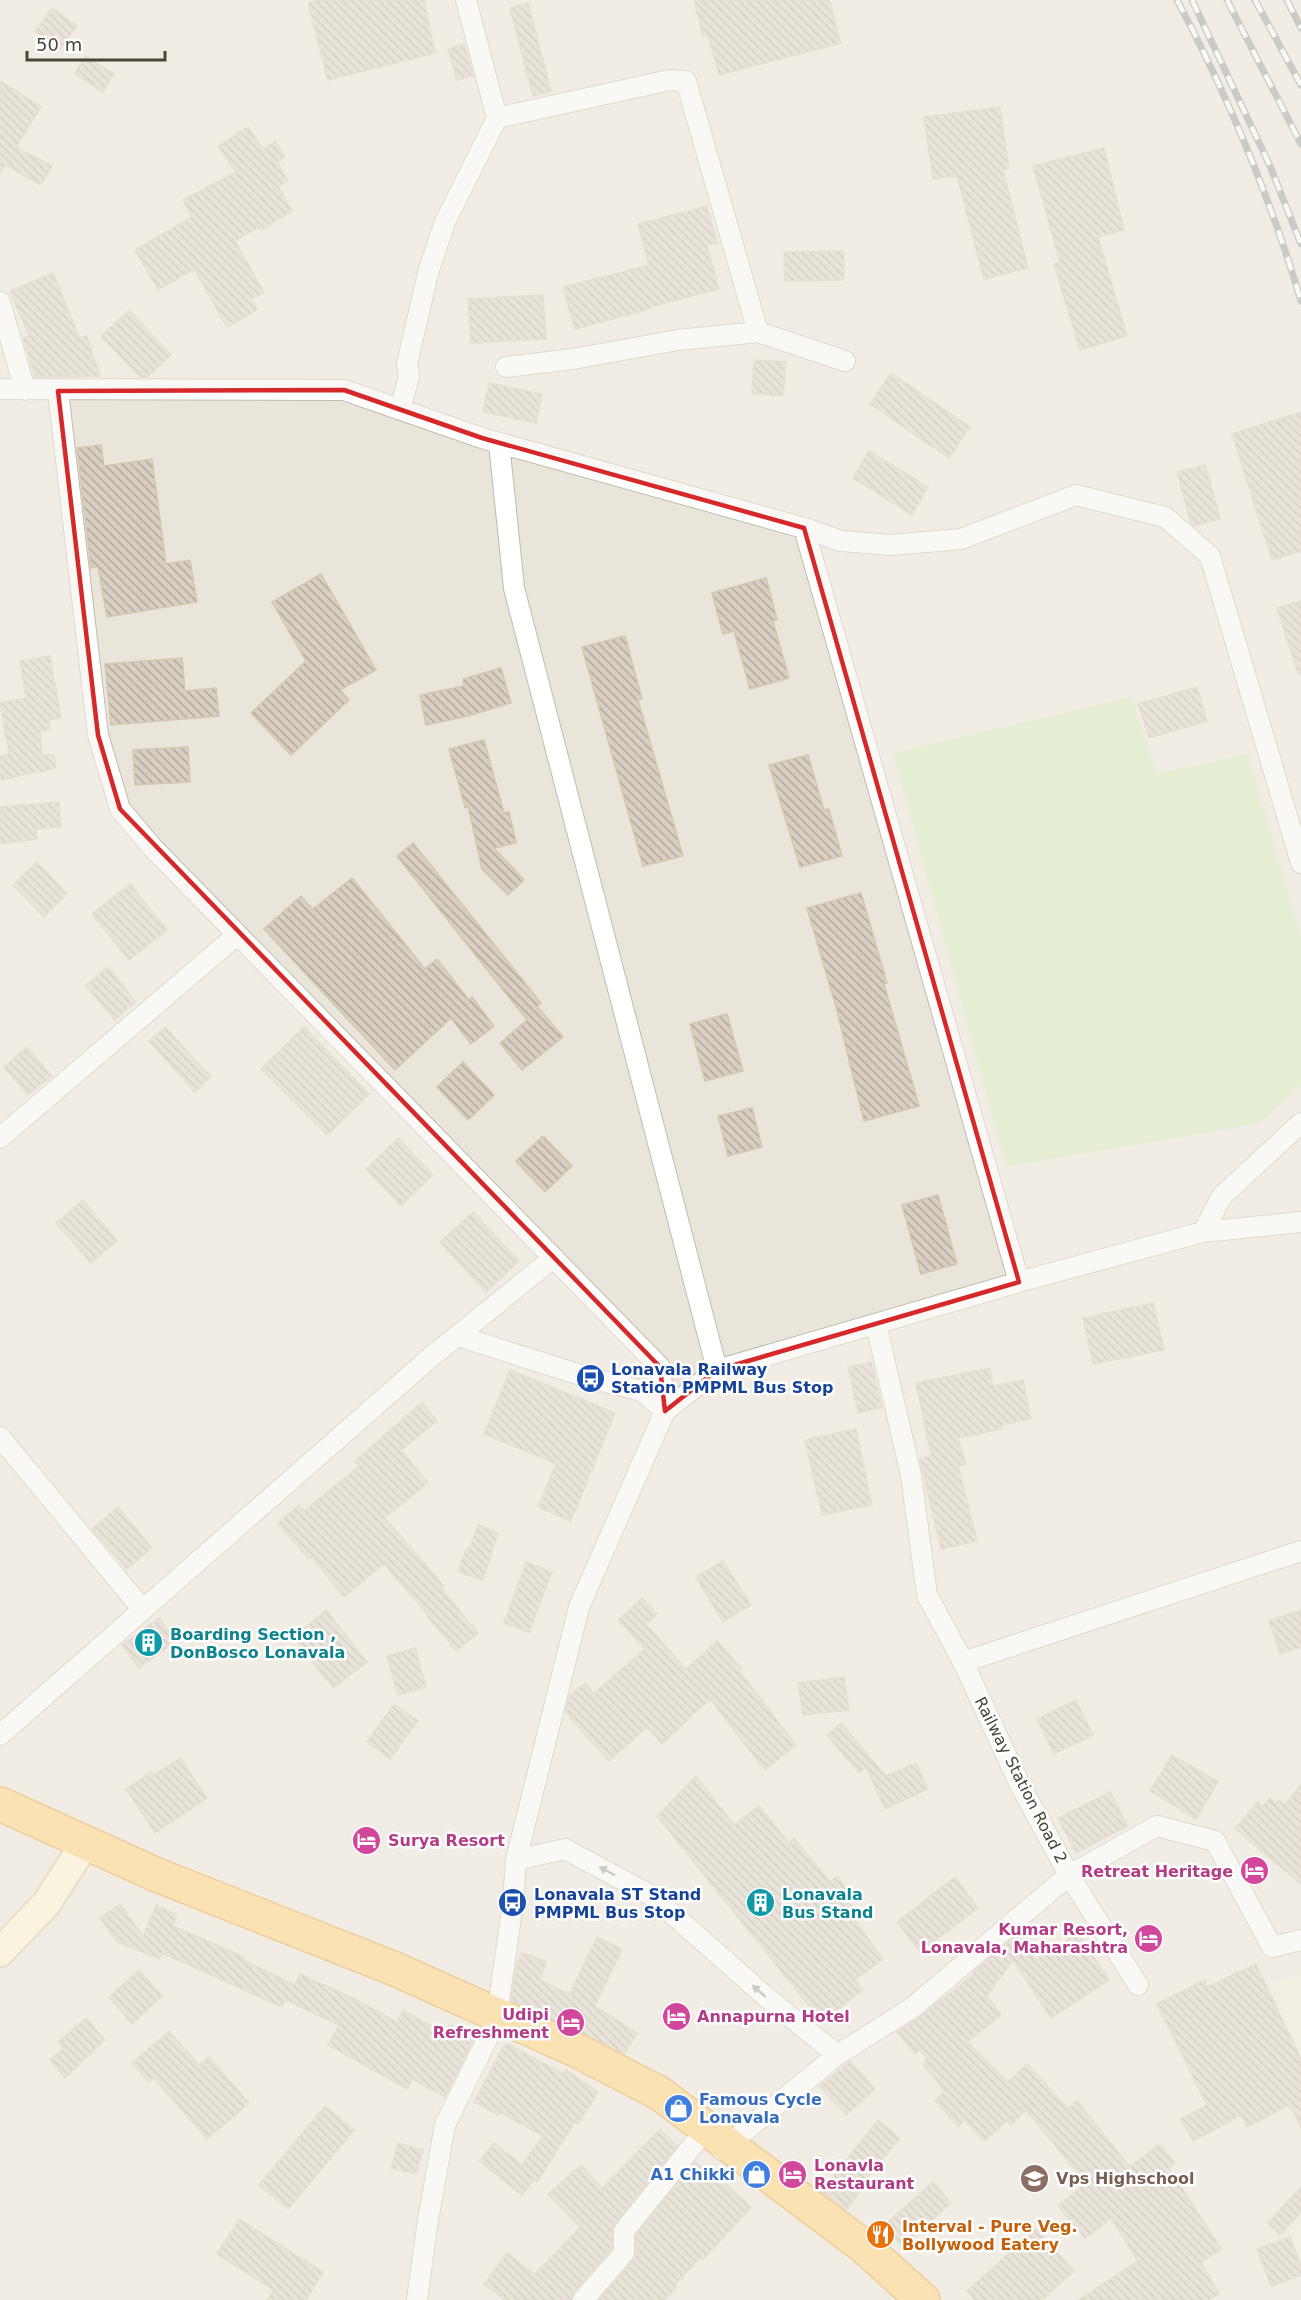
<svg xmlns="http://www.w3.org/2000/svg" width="1301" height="2300" font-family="'DejaVu Sans',sans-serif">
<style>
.residential{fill:#eae5da}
.education{fill:#efe8d6}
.park{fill:#d2eab5}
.building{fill:url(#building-back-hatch);stroke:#d3c7b4;stroke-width:1.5}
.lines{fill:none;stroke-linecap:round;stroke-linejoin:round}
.street-casing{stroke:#c2bbae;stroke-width:22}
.secondary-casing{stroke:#d6c79b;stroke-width:32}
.highway-casing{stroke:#e0a43c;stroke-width:36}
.street{stroke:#fff;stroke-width:20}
.secondary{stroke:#fff3cd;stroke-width:28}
.highway{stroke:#ffcf6e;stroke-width:33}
.rail-casing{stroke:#9a9a9a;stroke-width:7}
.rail{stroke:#fff;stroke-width:4.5;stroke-dasharray:14;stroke-linecap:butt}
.oneway{fill:#9c9892}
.marked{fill:none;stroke:#d62828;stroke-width:4.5;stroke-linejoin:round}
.labels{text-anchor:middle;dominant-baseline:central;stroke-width:5;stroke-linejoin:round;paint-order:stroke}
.transit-label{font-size:16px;font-weight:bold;fill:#164399;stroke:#fff;text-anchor:start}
.culture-label{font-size:16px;font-weight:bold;fill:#0d838f;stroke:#fff;text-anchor:start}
.street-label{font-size:16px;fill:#4b4439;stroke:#fff}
.hotel-label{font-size:16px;font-weight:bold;fill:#b23c85;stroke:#fff;text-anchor:start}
.shop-label{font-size:16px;font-weight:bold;fill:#366cbe;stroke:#fff;text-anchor:start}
.education-label{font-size:16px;font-weight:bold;fill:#785e54;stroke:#fff;text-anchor:start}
.food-label{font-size:16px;font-weight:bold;fill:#c56008;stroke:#fff;text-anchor:start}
</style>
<defs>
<pattern id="building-back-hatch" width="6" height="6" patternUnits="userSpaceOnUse" patternTransform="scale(1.5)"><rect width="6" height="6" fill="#d8cfc1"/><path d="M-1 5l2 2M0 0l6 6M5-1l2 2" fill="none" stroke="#b1aa9e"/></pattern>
</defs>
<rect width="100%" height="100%" fill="#f6f3ec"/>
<path class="residential" d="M0 0H1301V2300H0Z"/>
<path class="education" d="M1301 1975V2130L1223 1992Z
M1301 2201V2251L1280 2217Z"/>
<path class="park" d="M1132 697 1157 774 1248 754 1301 936V1085L1260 1123 1006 1167 893 753Z"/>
<path class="building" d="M321 0H424L435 53 328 80 308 3Z
M694 0H829L841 43 719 75 708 35 703 36Z
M528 3 551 91 533 96 510 8Z
M52 8 77 26 60 49 35 31Z
M464 44 473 76 457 80 448 49Z
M85 56 114 74 103 92 75 74Z
M0 81 41 107 16 147 52 166 41 185 5 165 0 173Z
M1000 107 1009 169 1003 170 1028 268 984 279 957 176 933 179 924 117Z
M248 127 263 149 275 141 285 157 277 162 288 181 278 187 292 211 261 230 259 227 235 241 264 292 251 299 257 310 227 327 194 269 158 290 135 250 192 217 183 200 236 172 218 146Z
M1104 148 1124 230 1098 237 1127 336 1080 350 1054 264 1060 262 1033 166Z
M707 206 717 243 707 245 719 289 650 307V309L575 329 563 287 649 265 638 224Z
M844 251V280L785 281 784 252Z
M53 273 80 338 87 336 100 376 35 377 23 338 29 336 10 291Z
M543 295 546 339 471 343 468 299Z
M129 310 171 355 147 377H140L101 336Z
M754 360 786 362 783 396 752 393Z
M891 373 970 427 949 458 870 404Z
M489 383 542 394 536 423 483 412Z
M1301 412V551L1272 560 1232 434Z
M101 445 104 466 152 459 166 564 190 560 197 602 107 617 98 567 91 568 77 448Z
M869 451 928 487 912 515 853 478Z
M1205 465 1220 519 1194 526 1191 524 1177 472Z
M321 574 376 670 340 690 349 700 291 755 251 713 306 661 272 602Z
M766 578 777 619 773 621 789 678 750 689 734 631 723 634 712 593Z
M1301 601V673L1298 674 1277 608Z
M625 636 642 699 638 700 683 856 643 866 582 647Z
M50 656 61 718 48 720 50 730H40L42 755H54L56 768 0 780V756L9 754 0 703 26 698 20 661Z
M182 658 185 691 216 688 219 716 111 725 105 664Z
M501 668 511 703 468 716 426 725 420 695 464 686 463 679Z
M1197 687 1207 721 1149 738 1138 704Z
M484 740 504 813 509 812 516 843 494 848 524 880 508 895 482 869 468 806 465 807 449 749Z
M188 747 190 782 135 785 133 750Z
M808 755 824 810 829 809 842 856 800 867 769 765Z
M59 802 61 827 36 829 37 839 0 844V807Z
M413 843 541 1003 537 1006 563 1037 522 1070 500 1043 527 1020 397 856Z
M37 862 67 894 44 917 13 885Z
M352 878 425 969 437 959 469 1000 472 997 494 1026 471 1044 451 1018 395 1070 264 929 301 896 313 909Z
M130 884 167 930 129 960 92 914Z
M861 893 887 983 884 984 919 1106 864 1121 836 1007 807 908Z
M108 967 136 1002 114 1020 86 985Z
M727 1014 743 1071 705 1081 690 1024Z
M165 1027 211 1077 195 1092 149 1041Z
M304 1027 369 1094 327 1135 261 1069Z
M27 1047 52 1076 28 1095 4 1067Z
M463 1062 494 1095 468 1120 437 1087Z
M752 1108 762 1147 728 1156 718 1116Z
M543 1136 572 1166 545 1192 516 1161Z
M398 1138 433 1175 401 1206 366 1169Z
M938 1195 957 1264 921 1274 902 1205Z
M83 1200 117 1241 91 1263 56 1223Z
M473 1212 519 1261 486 1292 440 1242Z
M1153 1303 1164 1350 1093 1364 1083 1318Z
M871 1362 882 1407 858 1413 848 1367Z
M990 1368 993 1386 1023 1380 1031 1419 1001 1425 1002 1429 958 1438 966 1464 958 1466 977 1541 941 1549 920 1459 931 1455 916 1383Z
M510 1370 615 1413 571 1521 538 1507 556 1464 484 1434Z
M422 1402 437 1421 401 1450 428 1483 385 1518 444 1586 441 1588 478 1633 456 1651 427 1616 428 1615 384 1564 344 1597 311 1556 308 1559 278 1523 299 1505 304 1511 359 1466 355 1461Z
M856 1429 872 1505 822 1515 805 1440Z
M118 1507 152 1548 127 1569 92 1529Z
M478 1525 498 1533 483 1580 458 1572 466 1549H469Z
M723 1561 751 1605 723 1622 696 1577Z
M526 1562 552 1572 529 1632 504 1623Z
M642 1598 657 1614 646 1624 686 1669 717 1641 742 1669 740 1672 796 1745 765 1770 710 1699 662 1744 647 1727 609 1761 565 1712 569 1696 585 1683 594 1693 645 1649 618 1620Z
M326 1610 367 1662 333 1688 293 1637Z
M1301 1610V1647L1280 1654 1269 1621Z
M159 1618 176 1641 139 1668 122 1645Z
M415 1648 426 1687 398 1695 387 1656Z
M844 1677 849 1710 803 1715 798 1683Z
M1076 1700 1093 1735 1054 1754 1037 1719Z
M394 1704 418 1721 390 1759 367 1742Z
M841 1723 886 1776 916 1763 928 1789 885 1809 866 1767 859 1773 827 1735Z
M1172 1755 1218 1782 1196 1819 1150 1791Z
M180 1758 207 1798 155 1833 126 1789 151 1772 154 1775Z
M696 1776 734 1825 759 1806 789 1843 794 1838 830 1882 837 1876 853 1898 848 1901 854 1908 849 1912 883 1959 855 1980 863 1990 822 2022 657 1816Z
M1301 1785V1884L1235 1829 1258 1802 1263 1806 1270 1798 1276 1804 1279 1800 1285 1805Z
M1110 1792 1128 1826 1076 1853 1058 1818Z
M955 1877 978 1908 920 1952 897 1922Z
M120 1904 143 1936 156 1905 177 1915 173 1926 244 1957 243 1960 295 1985 300 1974 353 1998 397 2022 403 2010 444 2033 449 2025 474 2038 445 2097 412 2079 407 2089 328 2045 339 2025 286 2000 282 2007 162 1953 159 1959 117 1942 100 1918Z
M1078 1933 1109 1980 1051 2018 1013 1960 987 1996 1001 2015 967 2042 1008 2082 1027 2064 1068 2108 1077 2101 1130 2167 1159 2144 1175 2163 1169 2168 1221 2249 1201 2262 1219 2294 1208 2300H1078L1138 2261 1111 2218 1085 2239 1058 2206 1086 2183 1026 2110 1011 2125 1007 2121 984 2141 965 2120 959 2126 935 2101 945 2091 923 2064 928 2058 919 2050 915 2054 897 2032 920 2017 974 1974 973 1972 1017 1935 1036 1960Z
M597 1937 622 1949 595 2006 637 2033 624 2054 511 2000 516 1968 521 1953 546 1961 540 1980 566 1993 567 1991 570 1993Z
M1256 1964 1301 2059V2128L1290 2105 1247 2127 1241 2115 1193 2141 1181 2119 1207 2105 1157 2004 1204 1980 1207 1987Z
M139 1970 162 1996 132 2024 109 1997Z
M86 2018 105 2040 65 2078 50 2060 63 2048 58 2042Z
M169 2031 199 2065 209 2057 249 2103 207 2139 154 2078 149 2082 132 2063Z
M504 2045H510L563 2074 566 2070 598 2092 578 2124 575 2122 537 2182 534 2179 522 2195 479 2161 494 2143 522 2165 543 2136 500 2112 498 2115 474 2102Z
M850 2061 875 2089 846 2115 820 2086Z
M325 2106 354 2130 288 2209 259 2185Z
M878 2120 900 2138 867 2178 869 2179 846 2210 821 2191Z
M660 2129 677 2146 615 2223 612 2231V2248L574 2292 571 2300H505L484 2284 507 2253 535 2274 580 2227 548 2194 581 2165 602 2188Z
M398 2143 423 2150 416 2174 391 2168Z
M695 2162 724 2187 726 2184 751 2207 703 2260 701 2257 675 2285 677 2287 664 2300H599L633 2260 636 2253V2235Z
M933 2182 951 2203 902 2246 884 2225Z
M1301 2187V2212L1280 2235 1268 2223Z
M239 2219 323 2272 306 2300H267L274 2290 217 2254Z
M1036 2229 1074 2271 1042 2300H975L967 2291Z
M1290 2237 1301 2267V2275L1271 2286 1257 2249Z"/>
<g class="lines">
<defs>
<path id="street" d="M497 118 670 80 686 81 758 332
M0 302 25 390
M506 367 573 359 678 340 758 332 845 361
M0 389 344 390 482 438 804 528 841 541 891 545 961 539 1076 495 1165 517 1210 556 1301 863
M58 391 98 735 120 809 152 847 660 1367 665 1411
M400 409 409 377 407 364 428 273 445 222 497 118 466 0
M499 443 514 588 717 1370
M804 528 1019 1282
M0 1138 237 935
M1203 1232 1301 1222
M458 1336 590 1378 642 1391 665 1411
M0 1437 143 1610
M963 1662 1301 1551
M0 1735 431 1357 552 1259
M516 1860 565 1849 652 1896 765 1996 837 2055
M1138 1985 1069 1875 1157 1826 1215 1841 1272 1947 1301 1940
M722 2150 837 2055 912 2008 1069 1875 1020 1785 963 1662 927 1595 911 1475 876 1324
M417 2300 428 2220 445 2125 494 2025 497 2015 513 1903 516 1860 579 1607 665 1411 717 1370 1019 1282 1203 1232 1222 1196 1301 1123
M583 2300 624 2253V2231L698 2139"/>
<path id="secondary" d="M0 1952 46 1904 86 1842"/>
<path id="highway" d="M0 1804 157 1875 395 1969 578 2051 659 2093 863 2246 923 2300"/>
</defs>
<use href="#street" class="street-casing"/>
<use href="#secondary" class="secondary-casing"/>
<use href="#highway" class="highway-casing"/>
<use href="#street" class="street"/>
<use href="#secondary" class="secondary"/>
<use href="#highway" class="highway"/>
<defs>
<path id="rail" d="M1177 0C1228 96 1270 197 1301 301
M1192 0 1270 166 1301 244
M1227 0 1301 144
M1255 0 1301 85
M1287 0 1301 28"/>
</defs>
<use href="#rail" class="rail-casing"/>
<use href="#rail" class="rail"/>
</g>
<defs><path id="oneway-solid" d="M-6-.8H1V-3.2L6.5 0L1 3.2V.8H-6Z" transform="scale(1.5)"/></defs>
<g class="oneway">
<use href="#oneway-solid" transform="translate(607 1871) rotate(-152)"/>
<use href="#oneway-solid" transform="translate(759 1991) rotate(-139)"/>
</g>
<path d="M0 0H1301V2300H0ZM344 390 482 438 804 528 1019 1282 717 1370 665 1411 660 1367 120 809 98 735 58 391Z" fill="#f6f3ec" fill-opacity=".55" fill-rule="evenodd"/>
<path class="marked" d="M344 390 482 438 804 528 1019 1282 717 1370 665 1411 660 1367 120 809 98 735 58 391Z"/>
<defs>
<symbol id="bus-disc" viewBox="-11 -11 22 22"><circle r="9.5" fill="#1a4fb4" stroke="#fff"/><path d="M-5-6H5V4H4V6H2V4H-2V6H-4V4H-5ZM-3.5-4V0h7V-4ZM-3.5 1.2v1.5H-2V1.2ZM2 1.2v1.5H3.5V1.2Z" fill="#fff"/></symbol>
<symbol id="building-disc" viewBox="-11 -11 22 22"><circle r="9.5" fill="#0f9aa8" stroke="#fff"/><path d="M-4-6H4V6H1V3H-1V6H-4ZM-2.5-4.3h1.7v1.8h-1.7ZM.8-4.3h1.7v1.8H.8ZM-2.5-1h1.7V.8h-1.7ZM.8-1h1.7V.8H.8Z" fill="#fff"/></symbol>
<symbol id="hotel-disc" viewBox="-11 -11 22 22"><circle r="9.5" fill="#d1479c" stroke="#fff"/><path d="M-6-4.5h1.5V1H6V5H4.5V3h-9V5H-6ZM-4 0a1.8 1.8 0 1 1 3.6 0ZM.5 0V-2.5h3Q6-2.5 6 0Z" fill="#fff"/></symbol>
<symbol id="shop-disc" viewBox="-11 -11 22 22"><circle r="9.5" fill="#3f7fe0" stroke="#fff"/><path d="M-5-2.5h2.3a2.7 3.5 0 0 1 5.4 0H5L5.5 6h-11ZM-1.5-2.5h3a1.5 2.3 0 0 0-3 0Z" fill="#fff"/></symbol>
<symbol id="school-disc" viewBox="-11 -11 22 22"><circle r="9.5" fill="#8d6e63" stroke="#fff"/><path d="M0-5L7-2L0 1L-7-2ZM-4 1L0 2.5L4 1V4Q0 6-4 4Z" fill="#fff"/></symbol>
<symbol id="restaurant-disc" viewBox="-11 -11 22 22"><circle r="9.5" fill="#e8710a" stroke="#fff"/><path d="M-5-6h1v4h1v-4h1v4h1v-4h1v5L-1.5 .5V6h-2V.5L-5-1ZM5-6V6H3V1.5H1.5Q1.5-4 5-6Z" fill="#fff"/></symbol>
</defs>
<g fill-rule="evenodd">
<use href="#bus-disc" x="574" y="1362" width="33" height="33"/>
<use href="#building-disc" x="132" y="1626" width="33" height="33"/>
<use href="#hotel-disc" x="350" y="1824" width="33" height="33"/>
<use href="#hotel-disc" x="1238" y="1854" width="33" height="33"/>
<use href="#bus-disc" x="496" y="1886" width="33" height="33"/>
<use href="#building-disc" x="744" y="1886" width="33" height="33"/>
<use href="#hotel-disc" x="1132" y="1922" width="33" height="33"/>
<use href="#hotel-disc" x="660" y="2000" width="33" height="33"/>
<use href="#hotel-disc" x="554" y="2006" width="33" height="33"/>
<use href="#shop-disc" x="662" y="2092" width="33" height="33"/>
<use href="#shop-disc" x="740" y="2158" width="33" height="33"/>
<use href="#hotel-disc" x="776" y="2158" width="33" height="33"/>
<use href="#school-disc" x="1018" y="2162" width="33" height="33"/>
<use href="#restaurant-disc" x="864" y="2218" width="33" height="33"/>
</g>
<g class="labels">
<g class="transit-label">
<text x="611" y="1369">Lonavala Railway<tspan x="611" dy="18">Station PMPML Bus Stop</tspan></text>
<text x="534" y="1894">Lonavala ST Stand<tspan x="534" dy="18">PMPML Bus Stop</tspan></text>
</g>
<g class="culture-label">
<text x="170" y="1634">Boarding Section ,<tspan x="170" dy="18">DonBosco Lonavala</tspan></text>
<text x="782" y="1894">Lonavala<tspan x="782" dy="18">Bus Stand</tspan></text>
</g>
<g class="street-label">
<text transform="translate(1021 1780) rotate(63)">Railway Station Road 2</text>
</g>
<g class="hotel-label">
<text x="388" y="1840">Surya Resort</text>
<text x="1233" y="1871" text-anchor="end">Retreat Heritage</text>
<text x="1128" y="1929" text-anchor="end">Kumar Resort,<tspan x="1128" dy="18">Lonavala, Maharashtra</tspan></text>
<text x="549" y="2014" text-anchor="end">Udipi<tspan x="549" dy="18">Refreshment</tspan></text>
<text x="697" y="2016">Annapurna Hotel</text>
<text x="814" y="2165">Lonavla<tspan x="814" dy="18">Restaurant</tspan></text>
</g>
<g class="shop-label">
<text x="699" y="2099">Famous Cycle<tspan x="699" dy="18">Lonavala</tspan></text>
<text x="735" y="2174" text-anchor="end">A1 Chikki</text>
</g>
<g class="education-label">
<text x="1056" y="2178">Vps Highschool</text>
</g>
<g class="food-label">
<text x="902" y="2226">Interval - Pure Veg.<tspan x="902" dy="18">Bollywood Eatery</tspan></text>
</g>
</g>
<path d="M27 51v9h138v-9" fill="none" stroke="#4b4439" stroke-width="3"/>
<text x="36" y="51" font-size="18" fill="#4b4439" stroke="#ffffff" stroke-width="4.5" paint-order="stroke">50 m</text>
</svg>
